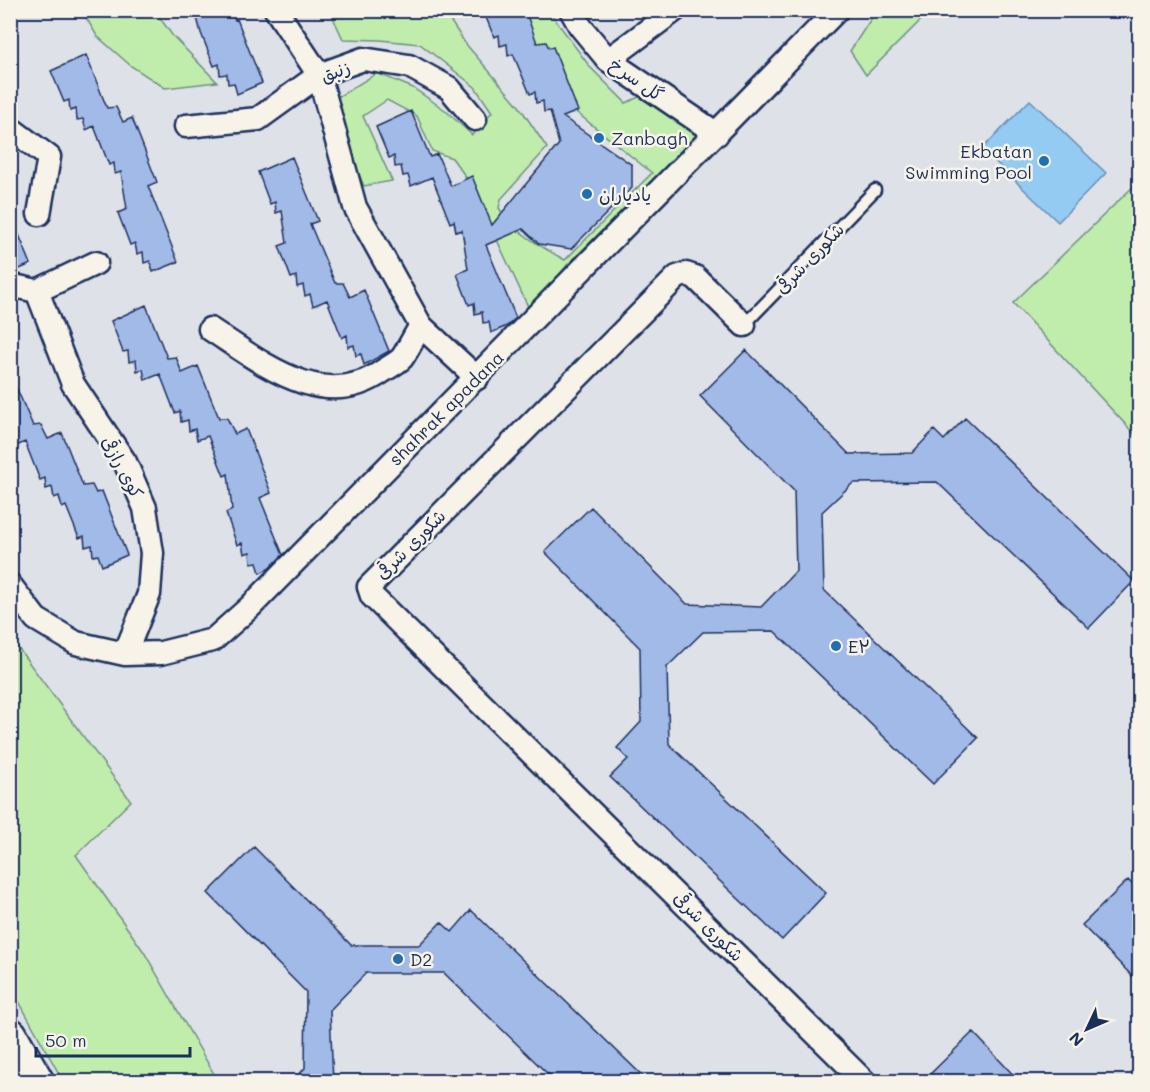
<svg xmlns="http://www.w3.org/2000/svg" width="1150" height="1092" font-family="Mali,'Playpen Sans Arabic',sans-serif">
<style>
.green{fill:#c0edab;stroke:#6e8e84;stroke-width:1.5}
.water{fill:#94cbf3;stroke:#648db7;stroke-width:1.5}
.building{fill:#a2bae7;stroke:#1b2f5e;stroke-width:1.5}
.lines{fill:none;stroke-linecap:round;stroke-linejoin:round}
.lane-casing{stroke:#1b2f5e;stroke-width:15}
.street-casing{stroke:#1b2f5e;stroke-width:27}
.highway-casing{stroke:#1b2f5e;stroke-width:38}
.lane{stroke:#f7f3e8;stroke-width:10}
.street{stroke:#f7f3e8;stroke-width:22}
.highway{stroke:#f7f3e8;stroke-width:33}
.poi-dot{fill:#1f6fb2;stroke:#f7f3e8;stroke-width:2}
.labels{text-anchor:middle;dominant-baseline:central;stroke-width:5;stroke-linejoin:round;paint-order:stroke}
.street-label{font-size:18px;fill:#1b2f5e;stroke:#f7f3e8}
.poi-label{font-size:18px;fill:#1b2f5e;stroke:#f7f3e8;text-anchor:start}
</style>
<rect width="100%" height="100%" fill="#dee2e8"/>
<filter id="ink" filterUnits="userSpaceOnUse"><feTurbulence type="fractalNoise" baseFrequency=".0167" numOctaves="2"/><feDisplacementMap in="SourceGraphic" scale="12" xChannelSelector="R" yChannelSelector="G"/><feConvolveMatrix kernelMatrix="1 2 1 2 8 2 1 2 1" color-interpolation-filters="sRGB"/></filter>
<g filter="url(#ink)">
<path class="green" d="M82 11H155L172 35 217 82 165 88 131 66 97 36Z
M330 11H444L465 43 519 106 547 148 501 199 499 208C513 231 541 247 565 260L652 173 576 112 555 65 534 39 508 11H549L590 67 626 103 643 95 702 133 568 264 530 311 471 184 452 158 432 151 417 116 387 100 363 116 392 181 364 186 347 147 336 98 377 73 413 88 445 110 472 135 492 112 475 87 420 44 380 40 343 39Z
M876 11H930L866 75 850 51Z
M1139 181V439L1013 303Z
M10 637 131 801 76 855 144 952 218 1081H63L11 987Z"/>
<path class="water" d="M1030 100 1106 173 1058 222 982 149Z"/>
<path class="building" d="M195 10 231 12 235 20 237 19 262 83 237 94 234 83 228 84 227 74 220 75 219 64 214 66 201 33Z
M483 10H525L537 43 546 42 549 48 553 47 578 111 563 117 632 165V188L571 249 539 244 523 229 486 245 516 318 507 326 491 333 489 322 483 323 482 312 475 314 474 303 469 305 457 274 468 269 462 230 456 232 454 221 450 223 432 177 411 186 408 175 403 176 401 166 395 167 394 156 389 158 376 127 411 111 430 157 437 154 451 186 472 176 492 225 559 144 550 111 544 112 543 101 536 103 535 92 530 94 513 54 508 56 507 44 500 46 499 35 494 37Z
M86 55 107 108 116 107 123 122 132 118 157 182 148 186 178 262 153 272 150 261 144 263 143 252 137 254 135 243 130 245 118 213 127 209 121 172 115 174 114 163 109 165 94 126 86 130 83 119 77 120 76 109 70 111 69 100 64 102 51 71Z
M292 157 318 221 310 224 335 283H343L350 297 364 290 389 351 364 365 361 354 356 356 354 345 348 347 347 335 342 338 327 300 313 306 310 294 305 296 303 285 297 287 296 276 291 278 279 246 287 243 282 211 276 213 275 202 270 204 258 172Z
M10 213 31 264 10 273Z
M146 305 167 358 176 357 182 373 198 366 219 418H227L235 434 246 429 271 493 260 498 283 555 268 569 260 573 257 562 251 563 250 552 244 554 242 543 237 545 226 513 232 510 228 474 224 476 208 436 197 440 195 429 189 431 188 420 181 422 180 411 175 413 160 374 145 380 143 369 137 371 136 360 129 362 128 351 123 352 111 321Z
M746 350 849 454 912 453 934 430 944 440 965 418 1134 581 1089 628 937 482 853 483 822 512 824 590 978 738 933 784 774 631 703 632 667 667 669 744 826 893 782 940 610 777 628 759 617 748 641 722 640 648 545 552 591 507 687 604 761 607 796 571 794 491 700 396Z
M10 373 33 426 41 425 48 439 62 433 83 486 92 485 96 493 102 491 127 555 102 566 98 555 93 556 92 545 85 547 84 536 79 538 66 506 62 508 59 496 54 498 52 487 46 489 45 478 40 480 25 442 10 449Z
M254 847 351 945H419L441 922 452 932 471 910 649 1082H556L444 973H366L330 1010 333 1082H292L305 1068 306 992 208 893Z
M1128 880 1140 892V984L1082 925Z
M973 1032 1020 1082H922Z"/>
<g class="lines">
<defs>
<path id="lane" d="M744 325 875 190"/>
<path id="street" d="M571 10 580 26 608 60 717 134
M608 60 675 10
M186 126 258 119 319 75 363 59 409 66 449 88 475 119
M10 128 49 157 39 214
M14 286 37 291 96 263
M37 291 73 384 125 462 145 508 152 553 149 594 125 654
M744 325 695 277 686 274 677 277 369 587 372 596 865 1082
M421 326 477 378
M210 329C261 362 323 414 383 371 389 367 397 363 402 358 409 348 414 336 421 326L355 207 319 75 276 10
M10 585 36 619 76 643 125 654 161 653 213 640 250 607 837 10"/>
<path id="highway" d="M10 1035 37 1082"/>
</defs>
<use href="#lane" class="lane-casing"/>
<use href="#street" class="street-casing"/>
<use href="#highway" class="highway-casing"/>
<use href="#lane" class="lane"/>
<use href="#street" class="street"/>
<use href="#highway" class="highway"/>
</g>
</g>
<g class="poi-dot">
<circle cx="599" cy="138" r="6"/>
<circle cx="1044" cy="161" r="6"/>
<circle cx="587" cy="194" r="6"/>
<circle cx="836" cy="646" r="6"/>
<circle cx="398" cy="959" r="6"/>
</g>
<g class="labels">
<g class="street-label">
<text transform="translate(335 71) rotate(-22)">زنبق</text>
<text transform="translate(637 79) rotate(35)">گل سرخ</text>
<text transform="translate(809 258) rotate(-46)">شکوری شرقی</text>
<text transform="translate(446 408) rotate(-45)">shahrak apadana</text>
<text transform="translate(123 467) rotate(62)">کوی رازقی</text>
<text transform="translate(410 544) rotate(-45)">شکوری شرقی</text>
<text transform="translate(709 926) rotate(45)">شکوری شرقی</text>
</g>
<g class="poi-label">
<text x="611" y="138">Zanbagh</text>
<text x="1032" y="151" text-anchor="end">Ekbatan<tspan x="1032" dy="21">Swimming Pool</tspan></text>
<text x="599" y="194">یادیاران</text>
<text x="848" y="646">E۲</text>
<text x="410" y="959">D2</text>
</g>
</g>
<rect width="1150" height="1092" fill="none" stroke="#f7f3e8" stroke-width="36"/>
<rect x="18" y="18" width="1114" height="1056" fill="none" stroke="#1b2f5e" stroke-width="2" filter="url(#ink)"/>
<g transform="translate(1087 1029) rotate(226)" stroke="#f7f3e8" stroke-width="4.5" paint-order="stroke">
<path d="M0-4.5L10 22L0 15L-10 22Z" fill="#1b2f5e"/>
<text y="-9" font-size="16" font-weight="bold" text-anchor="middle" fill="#1b2f5e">N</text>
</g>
<path d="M36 1047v9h154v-9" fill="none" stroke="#1b2f5e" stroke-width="3"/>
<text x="45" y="1047" font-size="18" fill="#1b2f5e" stroke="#f7f3e8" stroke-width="4.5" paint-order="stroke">50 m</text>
</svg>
